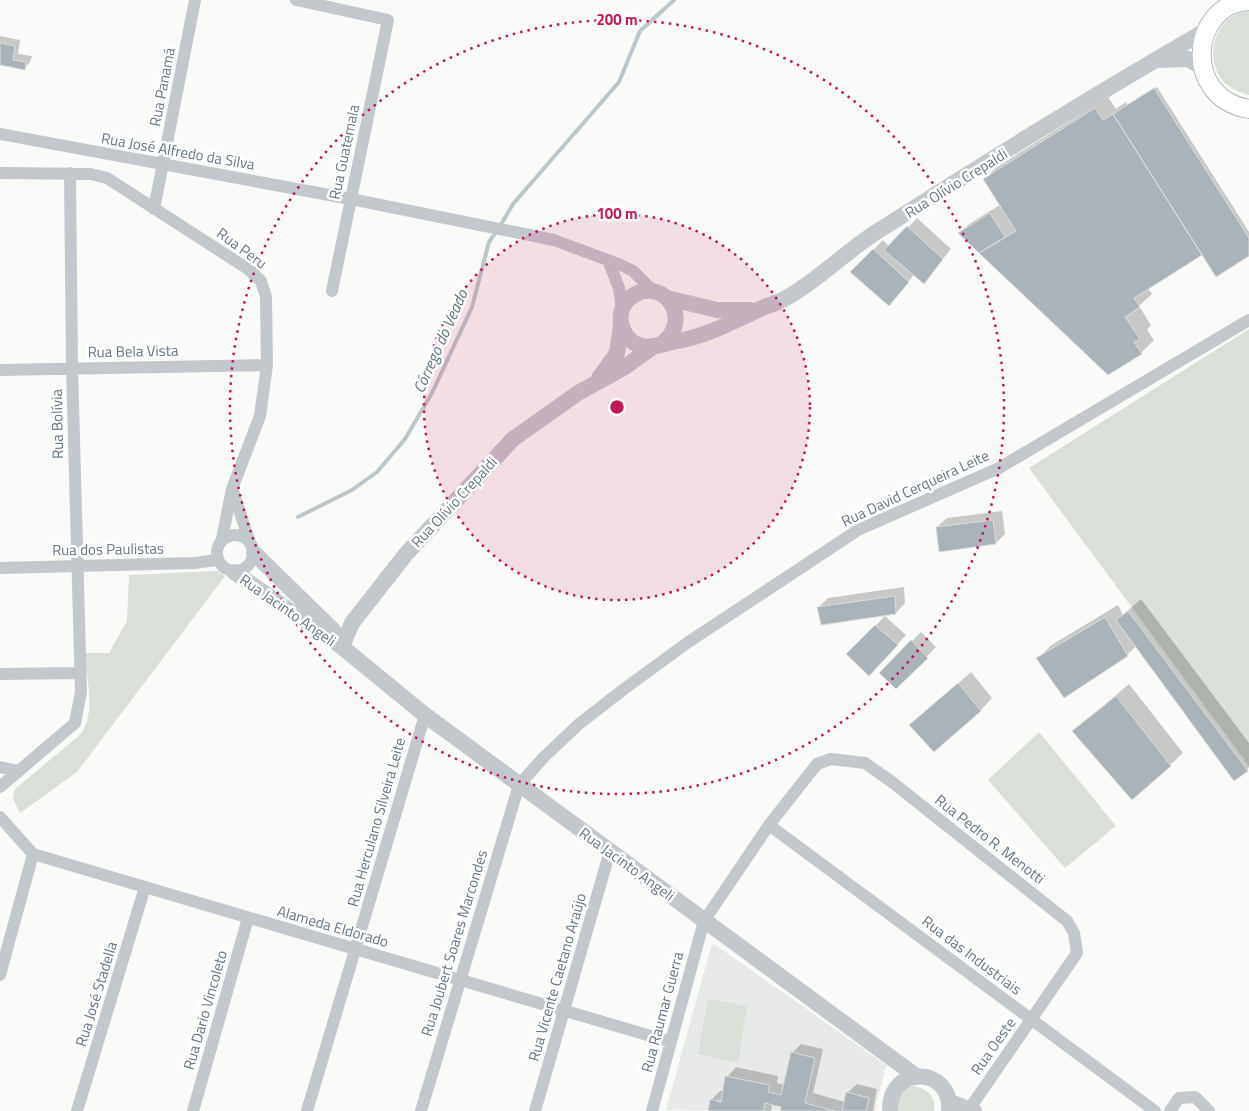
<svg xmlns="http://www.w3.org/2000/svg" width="1249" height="1111" font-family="'Titillium Web',sans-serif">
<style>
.built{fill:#e8e9e9}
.green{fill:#dadfd7}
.shadow{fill:#0003;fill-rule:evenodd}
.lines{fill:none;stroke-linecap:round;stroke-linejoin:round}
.stream{stroke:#bbc7cb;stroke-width:4}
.building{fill:#aab3b9;stroke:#dcdcda}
.secondary-casing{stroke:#b3babf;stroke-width:20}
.minor{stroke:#c3c8cc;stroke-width:12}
.tertiary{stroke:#c3c8cc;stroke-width:16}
.secondary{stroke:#fff;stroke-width:18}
.ring{fill:none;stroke:#c2185b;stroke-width:2.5;stroke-dasharray:2.5 5}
.labels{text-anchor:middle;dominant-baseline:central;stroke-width:5;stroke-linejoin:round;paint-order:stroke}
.street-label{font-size:15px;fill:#657683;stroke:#fff}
.water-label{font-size:16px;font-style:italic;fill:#60757c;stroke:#fff}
.centre{fill:#c2185b;stroke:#fff;stroke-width:2.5}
.ring-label{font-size:15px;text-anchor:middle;font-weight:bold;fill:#c2185b;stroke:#fff;stroke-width:5;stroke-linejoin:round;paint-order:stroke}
</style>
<rect width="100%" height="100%" fill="#fafaf8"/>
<path class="built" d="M714 944 886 1065 875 1111 666 1110 711 947Z"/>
<path class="green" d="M1249 11V95H1248C1237 91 1226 87 1220 77 1204 52 1218 13 1249 11Z
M1249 329V766L1029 468Z
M218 571 225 576 77 772 20 813 13 798 15 789 81 734C96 712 87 678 84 653H109L127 621 129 575Z
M1039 732 1116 826 1065 868 988 780Z
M708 999 747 1006 738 1063 698 1054Z
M913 1086C927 1088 936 1096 934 1111H896V1100L905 1088Z"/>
<path class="shadow" d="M0 36 20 40 18 54 32 56 30 62 24 69 0 64Z
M1157 87 1249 232V255L1202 253 1148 288 1152 294 1139 306 1151 325 1147 330 1154 340 1141 353 1108 374 960 233 969 224 1000 205 984 179 997 167 1108 97 1116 109 1126 102 1127 105Z
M917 218 951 249 924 282 915 274 889 304 852 272 883 240 890 247Z
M1002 511 1005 534 996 543 937 527 947 518Z
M904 587 905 603 896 613 819 607 828 598Z
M1141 599 1249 743V767L1247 770 1136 646 1127 655 1065 697 1038 659 1050 646 1118 605 1123 615Z
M885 616 906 635 878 665 848 654Z
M921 632 936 647 896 688 880 673Z
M971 672 992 698 980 711 911 725Z
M1129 684 1183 753 1170 765 1074 731Z
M801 1044 823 1049 813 1093 845 1102 847 1093 857 1084 877 1089 873 1111H781L782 1106 772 1104 771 1111H709L711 1100 720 1091H724L727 1077 736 1067 778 1076 777 1083 785 1085 792 1053ZM717 1100 727 1102H717Z"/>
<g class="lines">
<path class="stream" d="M500 226 513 204 619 82 640 31 674 0
M298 517 352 490 377 472 405 439 432 393 472 307 489 242 496 232"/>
</g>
<path class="building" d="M0 43 15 46 13 60 26 62 25 70 0 65Z
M1154 88 1249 238V256L1216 277 1113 114Z
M1095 108 1103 120 1113 114 1202 255 1134 298 1140 307 1125 317 1140 339 1134 342 1142 354 1108 375 979 253 1016 231 983 179Z
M990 213 1005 237 979 253 958 233Z
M907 226 943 259 924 284 884 250Z
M873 249 909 282 889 306 850 272Z
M993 520 996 544 939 552 936 527Z
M895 596 896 614 821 625 817 607Z
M1128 611 1248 771 1234 781 1116 620Z
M1105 617 1128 656 1064 698 1036 658Z
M875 625 898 645 869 676 846 654Z
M911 640 928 658 896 689 879 673Z
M958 683 981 711 934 752 909 725Z
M1116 696 1171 766 1132 800 1072 731Z
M791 1052 815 1058 805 1103 835 1111H780L781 1107 765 1103 764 1111H708L710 1099 721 1102 725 1076 770 1085 768 1092 781 1095Z
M846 1092 869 1098 866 1111H842Z"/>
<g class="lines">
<defs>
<path id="secondary" d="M1249 1C1191 3 1181 98 1249 109"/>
</defs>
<use href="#secondary" class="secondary-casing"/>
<path class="minor" d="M296 0 388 20 332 291
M0 134 351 199 554 240 621 265 633 271 654 292
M0 173 91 174 107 178 248 269 261 281 266 297 267 365 260 416 232 489 222 539
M154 209 195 0
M608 260 619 288 622 310
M0 370 267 365
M233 491 249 540
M217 553a18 18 0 1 1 36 0a18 18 0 1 1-36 0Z
M0 568 194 563 217 560
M0 674 80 673
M0 767 19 771
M0 787 75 723 81 692 72 367 70 173
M0 817 33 854 671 1042
M769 825 1155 1111
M0 975 33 854
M77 1111 145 887
M193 1111 248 918
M307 1111 425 715
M421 1111 519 785 544 757 579 724 624 689 687 643 858 530 999 468 1249 320
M535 1111 610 851
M652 1111 704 921 769 825 817 764 831 759 865 763 892 782 1067 921 1074 933 1077 953 970 1108
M1170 1111 1179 1098 1195 1097 1209 1111"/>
<path class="tertiary" d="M1157 60 1188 59 1202 67
M667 298 717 310H751
M661 344C694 321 665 277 634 295 613 307 618 339 641 346 652 349 666 343 677 341 705 337 734 321 760 309 769 305 778 303 786 298 819 280 846 251 878 231 986 162 1096 94 1207 30
M599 378 617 353 621 325
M254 553 333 630 336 636
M234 572 342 647 425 715 916 1076
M342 647 352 623 406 554 513 439 578 393 625 367 654 346
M950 1102 974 1111
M890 1111C888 1064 953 1066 949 1111"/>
<use href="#secondary" class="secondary"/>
</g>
<circle cx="617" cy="407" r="193" fill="#c2185b" fill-opacity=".12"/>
<g class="ring">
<circle cx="617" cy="407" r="193"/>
<circle cx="617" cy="407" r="387"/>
</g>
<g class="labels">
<g class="street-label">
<text transform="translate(162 87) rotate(-79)">Rua Panamá</text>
<text transform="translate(178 151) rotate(10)">Rua José Alfredo da Silva</text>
<text transform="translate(344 152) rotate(-78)">Rua Guatemala</text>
<text transform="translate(956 183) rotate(-32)">Rua Olívio Crepaldi</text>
<text transform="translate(242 248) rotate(36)">Rua Peru</text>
<text transform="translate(133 351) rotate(-1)">Rua Bela Vista</text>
<text transform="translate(57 424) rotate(-91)">Rua Bolívia</text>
<text transform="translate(915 488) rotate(-25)">Rua David Cerqueira Leite</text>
<text transform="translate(454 502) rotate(-47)">Rua Olívio Crepaldi</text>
<text transform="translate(108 549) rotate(-1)">Rua dos Paulistas</text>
<text transform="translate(288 610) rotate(35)">Rua Jacinto Angeli</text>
<text transform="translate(376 822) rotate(-74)">Rua Herculano Silveira Leite</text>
<text transform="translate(990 839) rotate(38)">Rua Pedro R. Menotti</text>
<text transform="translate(627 864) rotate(36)">Rua Jacinto Angeli</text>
<text transform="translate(333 926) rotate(16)">Alameda Eldorado</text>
<text transform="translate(454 943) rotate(-73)">Rua Joubert Soares Marcondes</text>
<text transform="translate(972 955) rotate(37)">Rua das Industriais</text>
<text transform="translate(557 977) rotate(-74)">Rua Vicente Caetano Araújo</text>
<text transform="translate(96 994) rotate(-73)">Rua José Stadella</text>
<text transform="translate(205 1010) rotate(-74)">Rua Dario Vincoleto</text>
<text transform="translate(662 1012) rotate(-75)">Rua Raumar Guerra</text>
<text transform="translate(993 1046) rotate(-55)">Rua Oeste</text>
</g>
<g class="water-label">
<text transform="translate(440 341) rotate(-66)">Córrego do Veado</text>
</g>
</g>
<circle cx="617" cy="407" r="8" class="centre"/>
<g class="ring-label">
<text x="617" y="25">200 m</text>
<text x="617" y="219">100 m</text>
</g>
</svg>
